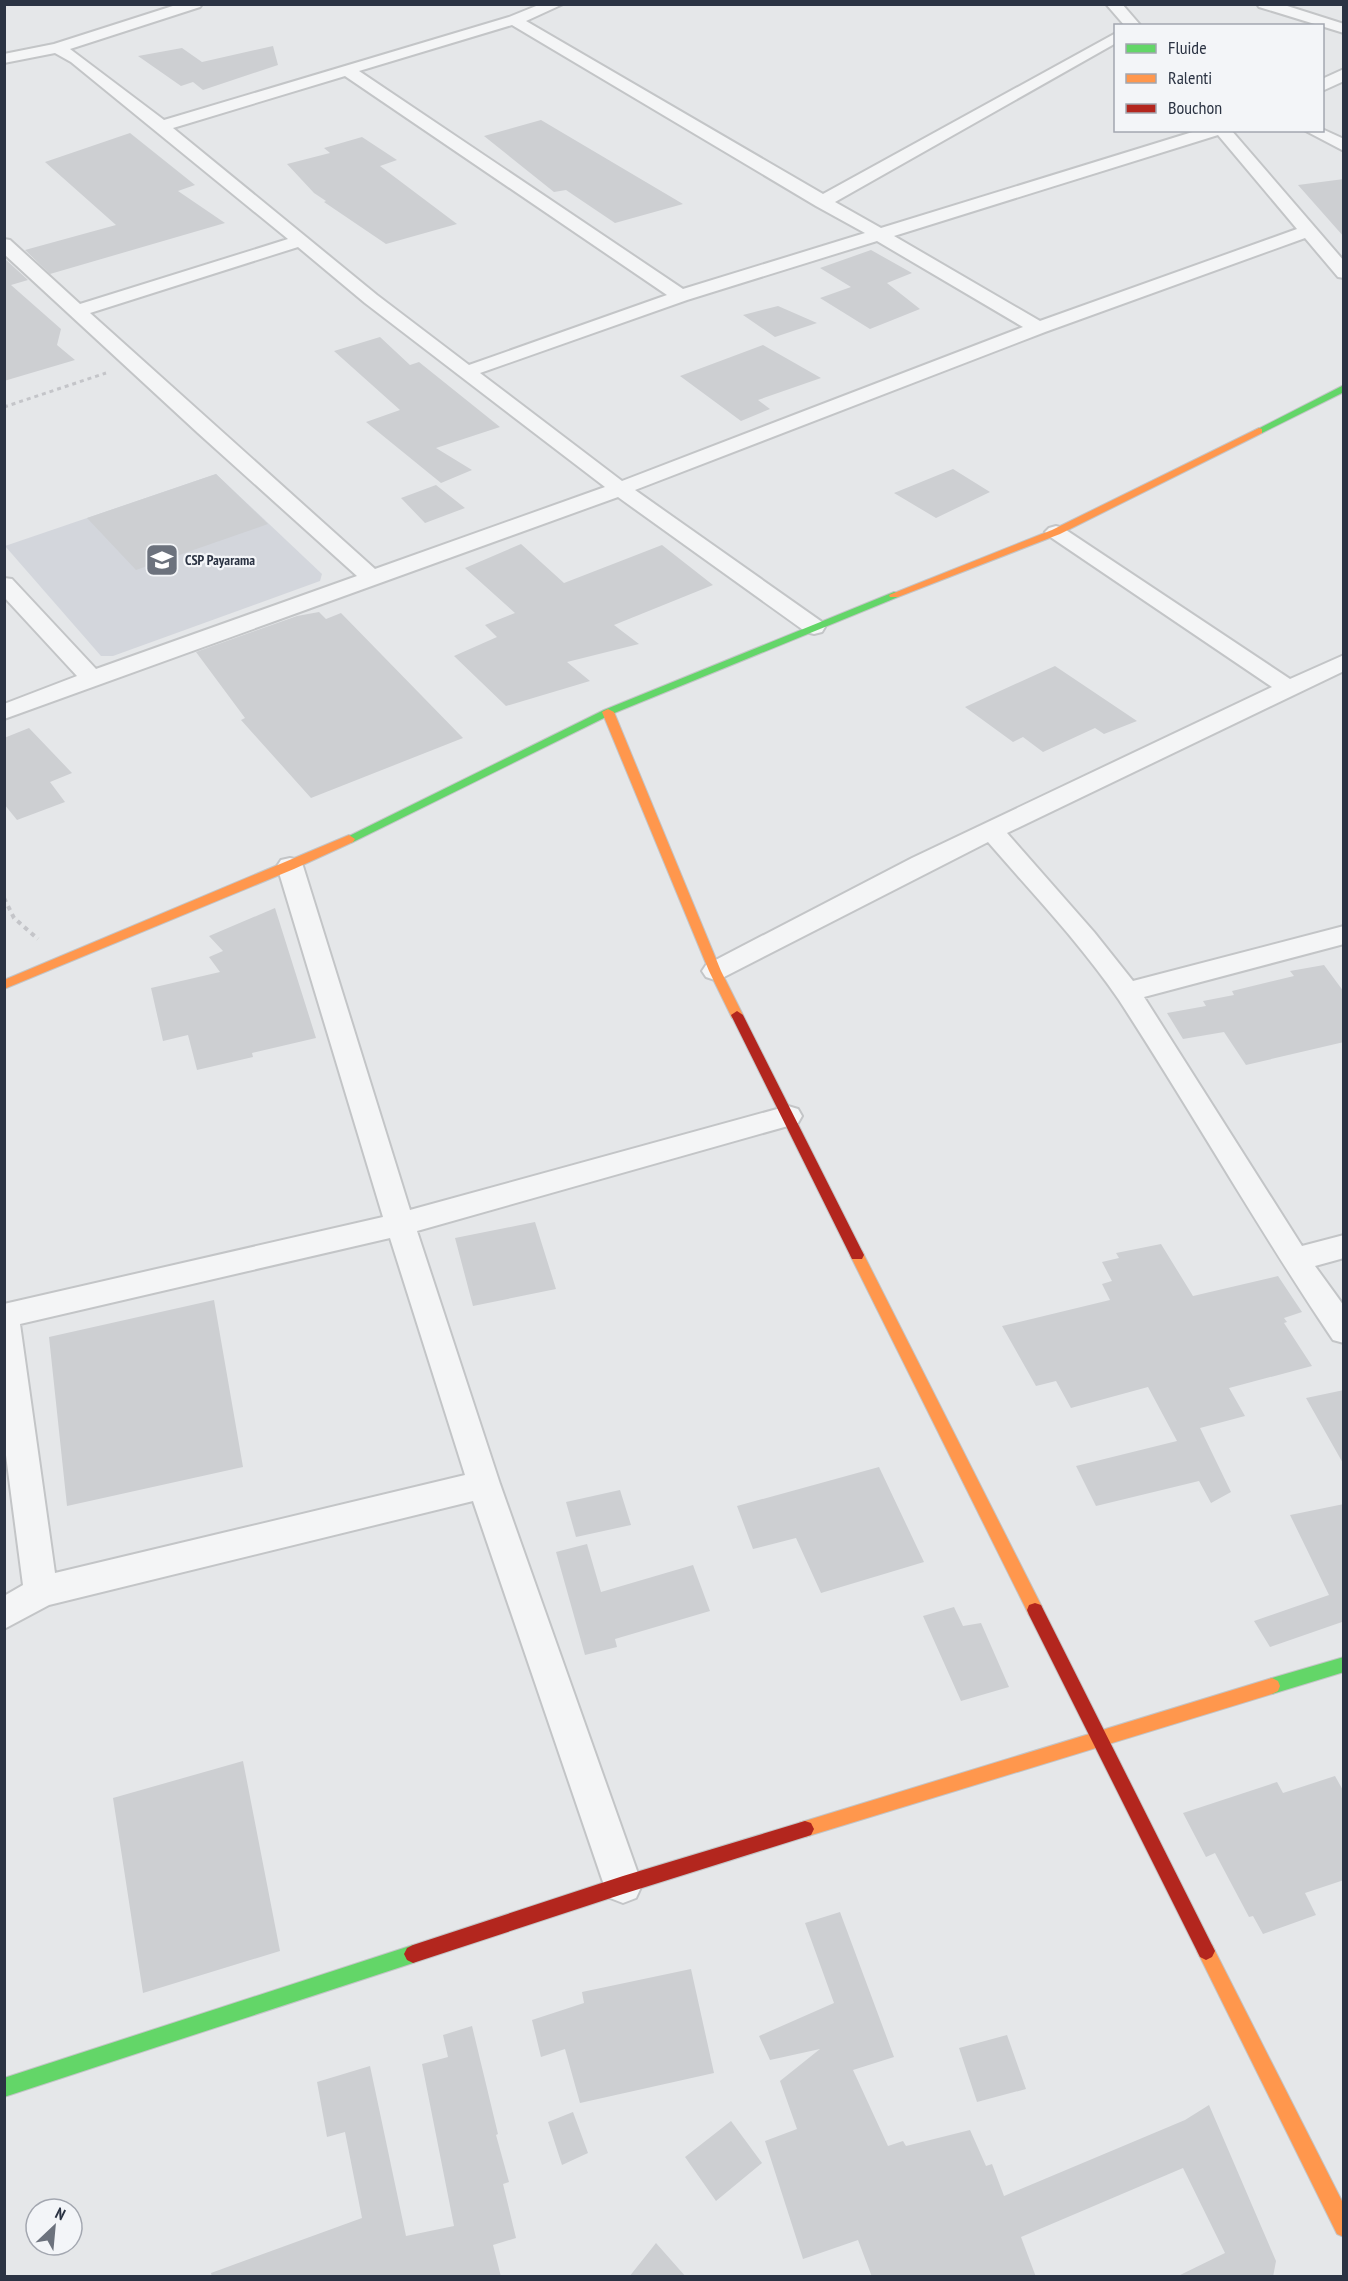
<svg xmlns="http://www.w3.org/2000/svg" width="1348" height="2281" font-family="'PT Sans Narrow',sans-serif">
<style>
.built{fill:#d3d6dc}
.building{fill:#cdcfd2}
.lines{fill:none;stroke-linecap:round;stroke-linejoin:round}
.street-casing{stroke:#c3c5c7;stroke-width:4}
.fast-casing{stroke:#c3c5c7;stroke-width:2}
.slow-casing{stroke:#c3c5c7;stroke-width:2}
.jam-casing{stroke:#c3c5c7;stroke-width:2}
.path-far1{stroke:#c4c5c9;stroke-width:3;stroke-dasharray:4 4;stroke-linecap:butt}
.path{stroke:#c4c5c9;stroke-width:4;stroke-dasharray:4.5 4.5;stroke-linecap:butt}
.street{fill:#f4f5f6;fill-rule:evenodd}
.fast{fill:#63d668;fill-rule:evenodd}
.slow{fill:#ff974d;fill-rule:evenodd}
.jam{fill:#b3261e;fill-rule:evenodd}
.labels{text-anchor:middle;dominant-baseline:central;stroke-width:4.5;stroke-linejoin:round;paint-order:stroke}
.far-poi-label{font-size:14px;font-weight:bold;fill:#2b3343;stroke:#f3f5f8;text-anchor:start}
</style>
<rect width="100%" height="100%" fill="#e5e7e9"/>
<path class="built" d="M216 474 322 574 320 581 113 656H101L5 546Z"/>
<path class="building" d="M273 46 278 65 203 90 193 82 181 86 138 56 182 48 202 62Z
M541 120 683 204 615 223 566 190 554 192 484 136Z
M130 133 195 185 178 191 225 223 50 274 25 250 116 225 45 162Z
M362 137 397 160 380 166 457 224 386 244 324 202 326 201 314 193 287 164 330 153 324 148Z
M1344 179V237L1298 185Z
M871 250 912 273 887 283 920 309 870 329 820 298 851 287 820 268Z
M4 258 28 280 11 285 61 329 57 345 75 360 4 381Z
M778 306 817 323 775 337 743 315Z
M380 337 410 365 419 362 500 427 436 448 472 470 441 483 366 422 400 410 334 351Z
M763 345 821 378 758 400 770 409 741 421 680 376Z
M953 469 990 492 936 518 894 493Z
M216 474 268 524 136 570 87 518Z
M436 485 465 508 425 523 401 498Z
M521 544 564 583 662 545 713 585 614 625 639 644 567 662 590 681 506 706 454 656 497 637 485 625 515 613 465 568Z
M319 612 326 619 341 613 463 738 311 798 241 720 245 718 196 652 297 616Z
M1055 666 1137 721 1104 734 1095 728 1043 752 1023 737 1013 742 965 707Z
M29 728 72 773 50 782 65 802 17 820 4 804V738Z
M275 908 316 1038 252 1053 253 1057 197 1070 188 1035 163 1041 151 988 220 972 209 957 223 951 209 936Z
M1324 965 1344 992V1042L1246 1065 1224 1032 1183 1039 1167 1013 1206 1006 1203 1001 1234 995 1232 991 1294 976 1290 971Z
M535 1222 556 1289 473 1306 455 1238Z
M1161 1244 1193 1296 1278 1276 1302 1312 1284 1318 1287 1322 1284 1323 1312 1366 1229 1388 1245 1416 1200 1428 1231 1492 1211 1503 1199 1481 1096 1506 1076 1466 1177 1441 1148 1387 1071 1408 1056 1381 1036 1386 1002 1326 1110 1300 1102 1284 1112 1281 1102 1262 1119 1258 1116 1253Z
M214 1300 243 1467 67 1506 49 1337Z
M1344 1390V1465L1306 1398Z
M879 1467 924 1562 821 1593 796 1538 753 1549 737 1506Z
M620 1490 631 1525 576 1537 566 1502Z
M1344 1504V1624L1342 1622 1270 1647 1254 1621 1329 1595 1290 1515Z
M587 1544 601 1592 693 1565 710 1611 615 1639 617 1647 585 1655 556 1552Z
M954 1607 963 1626 981 1623 1009 1687 961 1701 923 1616Z
M243 1761 280 1951 143 1993 113 1798Z
M1335 1776 1344 1792V1880L1305 1893 1316 1915 1263 1934 1253 1916 1249 1917 1215 1853 1206 1857 1183 1813 1277 1782 1283 1793Z
M840 1912 894 2057 853 2070 888 2146 903 2141 906 2146 970 2130 986 2166 992 2164 1004 2196 1185 2120 1209 2105 1276 2261 1273 2277H1176L1225 2253 1183 2168 1021 2237 1036 2277H872L858 2240 803 2259 765 2141 797 2129 780 2081 820 2049 770 2060 759 2036 834 2003 805 1923Z
M691 1969 714 2073 580 2103 565 2049 541 2057 532 2020 584 2003 582 1992Z
M472 2026 498 2134 496 2135 509 2182 503 2184 516 2238 493 2245 501 2277H212L211 2273 362 2218 345 2132 327 2137 317 2082 370 2066 406 2236 454 2226 422 2064 448 2057 443 2035Z
M1007 2035 1026 2089 977 2102 959 2048Z
M573 2112 588 2153 562 2165 548 2122Z
M731 2121 762 2163 716 2201 685 2157Z
M656 2243 686 2277H629Z"/>
<g class="lines">
<defs>
<path id="street" d="M179 4H202L200 7 70 49 164 120 509 17 541 4H563L526 21 823 194 1116 33V43L835 202 881 228 1199 130H1231L1344 261V278L1338 277 1305 238 1045 332 635 490 822 622 825 627 822 632 814 634 806 632 618 497 4 719V704L77 676 4 597V578L12 579 96 669 357 576 198 433 4 254V239L10 240 80 304 288 239 71 62 55 53 4 63V54L54 44ZM512 25 816 206 865 233 683 289 359 71ZM345 76 667 295 469 365 377 295 173 128ZM1218 135 1297 229 1040 321 894 236ZM877 241 1023 327 622 481 480 373 687 300ZM298 247 365 303 605 487 375 569 90 313Z
M1106 4H1122L1141 26H1125Z
M1257 4H1281L1344 24V33L1259 7Z
M1344 69V81L1322 91V79Z
M1322 129 1344 139V151L1304 130Z
M1056 526 1063 528 1290 679 1344 655V671L1007 833 1094 932 1133 981 1344 926V944L1144 997 1302 1246 1344 1235V1258L1315 1266 1344 1306V1343L1333 1340C1258 1229 1192 1112 1119 1000 1081 944 1032 893 988 842L724 977 715 980 706 977 702 971 706 965 912 858 1272 687 1049 536 1045 532 1049 528Z
M290 858 299 860 303 866 410 1210 788 1106 798 1109 802 1116 798 1123 788 1126 417 1231 500 1484 642 1885 636 1898 623 1903 610 1898 604 1885 473 1501 49 1605 4 1629V1596L23 1585 4 1440V1304L383 1217 277 866 281 860ZM390 1238 465 1475 55 1573 20 1324Z"/>
<path id="fast" d="M1344 385V392L1262 433 1254 431Z
M894 592 898 593V597L612 714 353 842 349 843 343 839 604 710Z
M1344 1657V1672L1272 1694 1266 1691 1264 1686 1266 1681 1272 1678Z
M413 1945 419 1948 422 1954 419 1960 413 1963 4 2097V2078Z"/>
<path id="slow" d="M1259 428 1262 429V433L1060 534 898 597H890L889 595 1052 530Z
M608 709 614 712 721 971 743 1015 742 1018H732L709 971 602 712Z
M349 835 355 839 353 842 294 869 4 989V980Z
M857 1249 862 1251 864 1255 1041 1605 1043 1610 1041 1615 1035 1617 1029 1615 850 1255 852 1251Z
M1272 1678 1278 1681 1280 1686 1278 1691 1272 1694 805 1837 799 1835 796 1829 799 1823 805 1821Z
M1206 1942 1212 1945 1344 2205V2237L1337 2234 1200 1957 1197 1951 1200 1945Z"/>
<path id="jam" d="M737 1011 743 1015 864 1255 862 1259H852L850 1255 731 1015Z
M1035 1603 1041 1605 1212 1945 1215 1951 1212 1957 1206 1960 1200 1957 1029 1615 1027 1610 1029 1605Z
M805 1821 811 1823 814 1829 811 1835 805 1837 623 1894 413 1963 407 1960 404 1954 407 1948 413 1945 623 1876Z"/>
</defs>
<use href="#street" class="street-casing"/>
<use href="#fast" class="fast-casing"/>
<use href="#slow" class="slow-casing"/>
<use href="#jam" class="jam-casing"/>
<path class="path-far1" d="M4 407 106 373"/>
<path class="path" d="M4 898 14 918 38 939"/>
<use href="#street" class="street"/>
<use href="#fast" class="fast"/>
<use href="#slow" class="slow"/>
<use href="#jam" class="jam"/>
</g>
<defs>
<symbol id="school-square" viewBox="-11 -11 22 22"><rect x="-9" y="-9" width="18" height="18" rx="4" fill="#6c727d" stroke="#f3f5f8"/><path d="M0-5L7-2L0 1L-7-2ZM-4 1L0 2.5L4 1V4Q0 6-4 4Z" fill="#fff"/></symbol>
</defs>
<g fill-rule="evenodd">
<use href="#school-square" x="143" y="541" width="38" height="38"/>
</g>
<g class="labels">
<g class="far-poi-label">
<text x="185" y="560">CSP Payarama</text>
</g>
</g>
<rect width="1348" height="2281" fill="none" stroke="#2b3343" stroke-width="12"/>
<rect x="1114" y="24" width="210" height="108" fill="#f3f5f8" stroke="#a3a7b0" stroke-width="1.5"/>
<rect x="1126" y="44" width="30" height="9" fill="#63d668" stroke="#a3a7b0" stroke-width="1.5"/>
<text x="1168" y="54" font-size="18" fill="#2b3343">Fluide</text>
<rect x="1126" y="74" width="30" height="9" fill="#ff974d" stroke="#a3a7b0" stroke-width="1.5"/>
<text x="1168" y="84" font-size="18" fill="#2b3343">Ralenti</text>
<rect x="1126" y="104" width="30" height="9" fill="#b3261e" stroke="#a3a7b0" stroke-width="1.5"/>
<text x="1168" y="114" font-size="18" fill="#2b3343">Bouchon</text>
<g transform="translate(54 2227) rotate(26)"><circle r="28" fill="#f3f5f8" stroke="#a3a7b0" stroke-width="1.5"/>
<path d="M0-4.5L10 22L0 15L-10 22Z" fill="#6c727d"/>
<text y="-9" font-size="16" font-weight="bold" text-anchor="middle" fill="#2b3343">N</text>
</g>
</svg>
